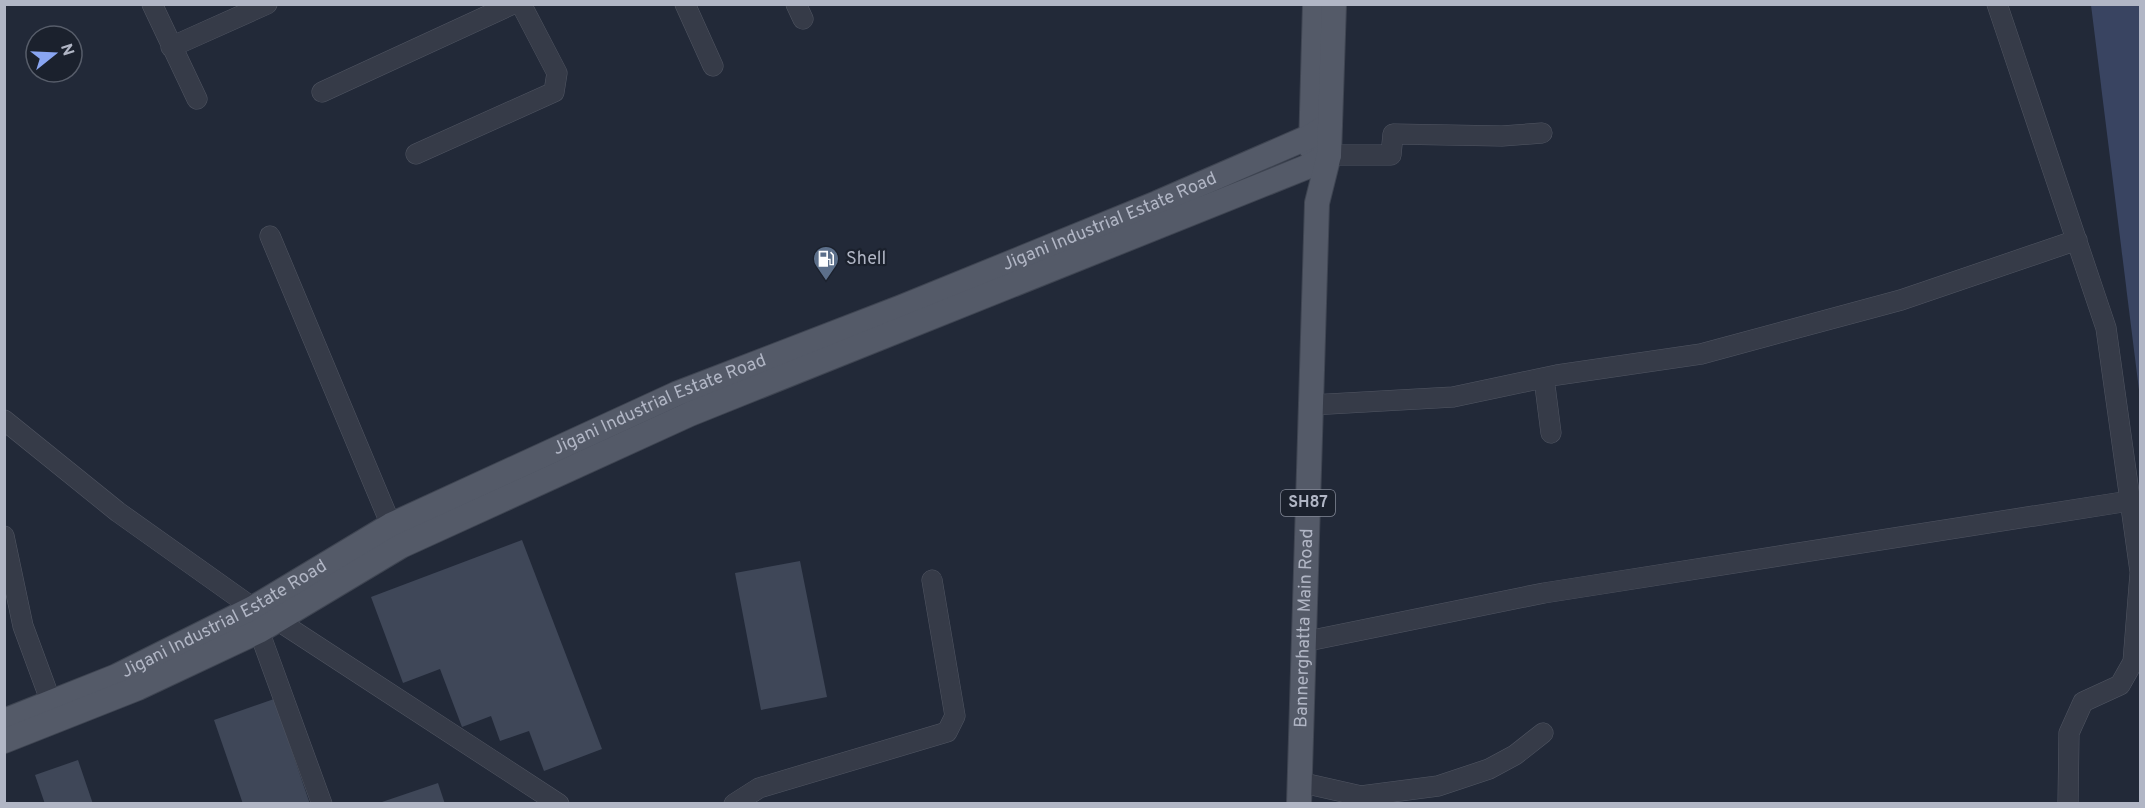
<svg xmlns="http://www.w3.org/2000/svg" width="2145" height="808" font-family="Overpass,sans-serif">
<style>
.water{fill:#394461}
.building{fill:#3f4758}
.lines{fill:none;stroke-linecap:round;stroke-linejoin:round}
.minor-casing{stroke:#515663;stroke-width:21}
.major-casing{stroke:#3f4552;stroke-width:26}
.minor{stroke:#363b48;stroke-width:20}
.major{stroke:#545a68;stroke-width:24}
.labels{text-anchor:middle;dominant-baseline:central;stroke-width:4.5;stroke-linejoin:round;paint-order:stroke}
.shield{fill:#1b212d;stroke:#848997;stroke-width:1.5}
.shield-label{font-size:16px;font-weight:bold;fill:#b1b6c5}
.street-label{font-size:18px;fill:#b1b6c5;stroke:#1b212d}
.poi-label{font-size:18px;fill:#b1b6c5;stroke:#1b212d;text-anchor:start}
</style>
<rect width="100%" height="100%" fill="#222938"/>
<path class="water" d="M2091 5H2140V398Z"/>
<path class="building" d="M522 540 602 749 544 771 529 731 500 741 491 716 462 727 440 669 403 683 371 597Z
M800 561 827 697 761 710 735 573Z
M274 699 310 804H243L214 720Z
M78 760 93 804H45L35 775Z
M438 783 445 804H379V803Z"/>
<g class="lines">
<defs>
<path id="minor" d="M152 4 197 99
M685 4 713 66
M796 4 803 19
M1997 4 2106 328 2140 571
M171 47 267 4
M322 92 513 4
M416 154 554 92 557 73 521 4
M1329 155H1391L1393 134 1502 136 1542 133
M270 236 391 525
M1544 378 1551 433
M1311 405 1453 397 1557 375 1701 354 1901 300 2077 240
M4 420 118 512 253 608 277 620 559 804
M4 536 23 626 51 702
M259 631 322 804
M1303 642 1544 593 2129 501
M1299 782 1361 796 1438 786 1489 769 1515 755 1543 733
M734 804 759 788 947 732 955 716 932 580
M2068 804 2069 733 2083 702 2120 685 2133 662 2140 574"/>
<g id="major">
<path d="M1311 148 1315 4"/>
<path id="s1" d="M4 721 117 676 253 608 391 525 676 394 902 307 1157 203 1311 136 1330 124"/>
<path d="M4 741 138 688 259 631 401 546 690 414 1309 166 1329 155"/>
<path id="s2" d="M1299 804 1317 203 1329 155 1334 4"/>
</g>
</defs>
<use href="#minor" class="minor-casing"/>
<use href="#major" class="major-casing"/>
<use href="#minor" class="minor"/>
<use href="#major" class="major"/>
</g>
<defs>
<symbol id="fuel-pin" viewBox="-11 -11 22 30"><path d="M0 17L-7.5 6A9.5 9.5 0 1 1 7.5 6Z" fill="#5c6f8a" stroke="#1b212d"/><path d="M-5.5-6h7V0h2V4h1.3V-2.5L3-4.5l.8-.8L6-3V5H2.5V1h-1V6h-7ZM-4.2-4.7v3.2H.2V-4.7Z" fill="#fff"/></symbol>
</defs>
<g fill-rule="evenodd">
<use href="#fuel-pin" x="811" y="244" width="30" height="40"/>
</g>
<g class="labels">
<rect class="shield" x="1281" y="490" width="54" height="26" rx="4.5"/>
<g class="shield-label">
<text x="1308" y="503">SH87</text>
</g>
<g class="street-label">
<text stroke="none"><textPath href="#s1" startOffset="1215">Jigani Industrial Estate Road</textPath></text>
<text stroke="none"><textPath href="#s1" startOffset="729">Jigani Industrial Estate Road</textPath></text>
<text stroke="none"><textPath href="#s1" startOffset="243">Jigani Industrial Estate Road</textPath></text>
<text stroke="none"><textPath href="#s2" startOffset="176">Bannerghatta Main Road</textPath></text>
</g>
<g class="poi-label">
<text x="846" y="259">Shell</text>
</g>
</g>
<rect width="2145" height="808" fill="none" stroke="#b1b6c5" stroke-width="12"/>
<g transform="translate(54 54) rotate(72)"><circle r="28" fill="#1b212d" stroke="#575d6a" stroke-width="1.5"/>
<path d="M0-4.5L10 22L0 15L-10 22Z" fill="#89a5f1"/>
<text y="-9" font-size="16" font-weight="bold" text-anchor="middle" fill="#b1b6c5">N</text>
</g>
</svg>
